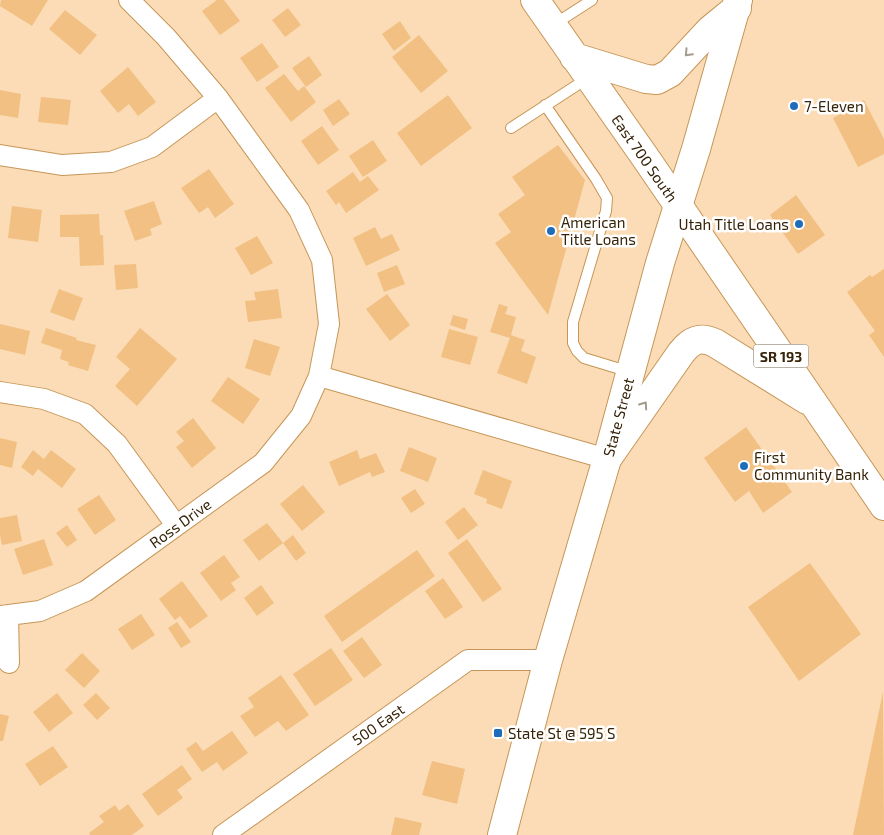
<svg xmlns="http://www.w3.org/2000/svg" width="884" height="835" font-family="'Exo 2',sans-serif">
<style>
.building{fill:#f1c082}
.lines{fill:none;stroke-linecap:round;stroke-linejoin:round}
.lane-casing{stroke:#c69657;stroke-width:12}
.street-casing{stroke:#c69657;stroke-width:22}
.secondary-casing{stroke:#c69657;stroke-width:30}
.primary-casing{stroke:#c69657;stroke-width:30}
.lane{stroke:#fff;stroke-width:10}
.street{stroke:#fff;stroke-width:20}
.secondary{stroke:#fff;stroke-width:28}
.primary{stroke:#fff;stroke-width:28}
.oneway{stroke:#a59c90}
.poi-dot{fill:#1d6dbb;stroke:#fff;stroke-width:2}
.labels{text-anchor:middle;dominant-baseline:central;stroke-width:5;stroke-linejoin:round;paint-order:stroke}
.shield{fill:#fff;stroke:#726552;stroke-width:1}
.shield-label{font-size:14px;font-weight:bold;fill:#362308}
.poi-label{font-size:15px;fill:#362308;stroke:#fff;text-anchor:start}
.street-label{font-size:15px;fill:#362308;stroke:#fff}
</style>
<rect width="100%" height="100%" fill="#fbdcb7"/>
<path class="building" d="M1 0H48L32 26 0 6Z
M217 0H224L240 21 220 35 202 11Z
M288 8 301 25 285 37 272 20Z
M65 10 97 35 80 55 49 29Z
M400 21 411 38 394 51 382 34Z
M419 35 448 71 421 93 392 57Z
M262 43 279 67 257 82 240 58Z
M309 56 322 75 306 87 292 68Z
M128 67 156 102 138 116 129 104 118 113 100 91Z
M284 74 298 91 304 86 316 102 291 122 265 88Z
M0 90 21 94 18 118 0 115Z
M448 95 472 128 421 166 397 133Z
M41 97 71 100 68 125 38 122Z
M339 99 350 114 333 126 323 110Z
M864 100 884 139V154L858 167 833 118Z
M322 126 339 150 318 165 301 141Z
M373 140 387 161 363 177 349 156Z
M558 145 585 180 548 315 495 243 511 232 498 214 525 195 512 177Z
M209 169 234 204 215 218 208 207 199 213 181 188Z
M353 172 360 182 368 176 379 190 346 213 339 202 336 205 326 191Z
M796 195 825 235 798 254 770 215Z
M154 201 162 224 150 229 152 235 135 241 124 211Z
M12 206 42 210 38 242 8 238Z
M99 214 100 235H103L104 265 80 266 79 237H60V215Z
M375 227 381 239 392 234 400 250 366 266 353 238Z
M257 236 273 263 251 275 235 248Z
M136 264 138 288 116 290 114 265Z
M397 265 405 284 384 292 377 273Z
M884 269V357L869 335 875 331 847 292 870 275 872 277Z
M59 289 83 298 74 321 50 312Z
M278 289 282 318 248 322 245 301 256 300 254 292Z
M387 294 410 325 390 341 366 309Z
M499 304 508 307 505 314 516 317 511 335 525 340 521 351 536 357 527 384 497 373 510 338 490 332Z
M453 315 468 319 465 330 450 325Z
M0 324 30 331 25 355 0 349Z
M46 328 77 338 76 340 96 345 88 371 68 365 69 362 60 359 62 350 41 343Z
M140 328 177 359 137 406 115 386 130 369 116 357Z
M449 329 478 337 470 365 441 357Z
M254 339 280 347 270 376 245 368Z
M228 377 260 399 243 424 211 401Z
M193 418 216 448 192 468 176 447 184 441 176 432Z
M746 427 792 492 763 513 749 491 735 502 704 458Z
M0 438 17 442 12 468 0 465Z
M409 447 437 458 428 482 400 471Z
M33 450 44 459 51 450 76 469 62 488 38 469 33 476 21 467Z
M357 450 360 459 376 453 385 472 372 477 370 472 339 486 329 462Z
M483 470 512 481 502 509 486 503 487 499 474 494Z
M303 485 325 512 302 531 280 504Z
M415 489 425 504 411 513 401 498Z
M99 495 116 520 95 535 77 509Z
M464 507 478 525 458 540 445 522Z
M17 515 22 541 2 545 0 535V518Z
M267 523 283 543 259 561 243 540Z
M67 525 77 540 67 547 56 533Z
M293 535 306 553 296 561 283 543Z
M44 539 53 565 23 575 14 549Z
M467 539 502 589 483 602 448 553Z
M417 550 435 576 342 642 324 616Z
M224 555 240 577 231 583 236 590 221 601 200 573Z
M810 563 861 634 799 681 748 607Z
M443 578 463 607 445 619 425 591Z
M182 581 208 616 190 629 180 616 175 620 159 599Z
M261 585 274 603 257 616 244 598Z
M141 614 155 635 132 650 118 629Z
M177 622 191 642 181 648 168 628Z
M362 637 382 665 364 678 343 651Z
M331 648 353 680 315 706 293 674Z
M82 653 100 671 84 688 65 670Z
M281 675 309 715 286 731 278 721 255 737 240 716 254 707 248 698Z
M883 692 884 835H853Z
M57 693 73 713 49 732 33 712Z
M96 693 110 708 97 720 83 705Z
M0 714 9 716 3 741H0Z
M232 731 248 753 223 771 217 762 202 772 186 749 196 742 203 751Z
M53 746 68 767 40 786 25 764Z
M432 761 465 769 457 804 422 795Z
M182 765 192 779 177 790 183 798 158 816 142 794Z
M128 804 144 826 132 835H90L89 833 104 822 99 816 115 805 119 811Z
M395 817 422 823 419 835H391Z"/>
<g class="lines">
<defs>
<path id="lane" d="M553 25 592 0
M545 105 596 179 607 198 606 211 573 322V343L577 351 584 358 630 372
M511 128 588 78"/>
<path id="street" d="M0 155 62 165 111 162 152 147 218 98
M319 376 607 459
M0 392 44 399 85 414 117 444 176 525
M8 615 9 663
M0 616 40 611 86 591 263 463 301 416 319 376 329 324 322 260 299 210 218 98 166 37 129 0
M223 835 468 660H548"/>
<path id="secondary" d="M502 835 548 660 607 459 660 263 696 149 738 0"/>
<path id="primary" d="M535 0 645 157 884 506
M574 57 646 79 657 80 670 73 710 30 737 8
M607 459 681 353C691 340 700 336 715 343L807 400"/>
</defs>
<use href="#lane" class="lane-casing"/>
<use href="#street" class="street-casing"/>
<use href="#secondary" class="secondary-casing"/>
<use href="#primary" class="primary-casing"/>
<use href="#lane" class="lane"/>
<use href="#street" class="street"/>
<use href="#secondary" class="secondary"/>
<use href="#primary" class="primary"/>
</g>
<defs><path id="oneway-chevron" d="M-2-3.5L2.5 0L-2 3.5" fill="none" stroke-width="1.6" stroke-linecap="round" stroke-linejoin="round" transform="scale(1.25)"/></defs>
<g class="oneway">
<use href="#oneway-chevron" transform="translate(688 53) rotate(133)"/>
<use href="#oneway-chevron" transform="translate(644 405) rotate(-55)"/>
</g>
<g class="poi-dot">
<circle cx="794" cy="106" r="5"/>
<circle cx="799" cy="224" r="5"/>
<circle cx="551" cy="231" r="5"/>
<circle cx="744" cy="466" r="5"/>
<rect x="493" y="728" width="10" height="10" rx="2.5"/>
</g>
<g class="labels">
<rect class="shield" x="753.5" y="344.5" width="55" height="23" rx="4"/>
<g class="shield-label">
<text x="781" y="356">SR 193</text>
</g>
<g class="poi-label">
<text x="804" y="106">7-Eleven</text>
<text x="561" y="222">American<tspan x="561" dy="17">Title Loans</tspan></text>
<text x="789" y="224" text-anchor="end">Utah Title Loans</text>
<text x="754" y="457">First<tspan x="754" dy="17">Community Bank</tspan></text>
<text x="508" y="733">State St @ 595 S</text>
</g>
<g class="street-label">
<text transform="translate(645 158) rotate(55)">East 700 South</text>
<text transform="translate(618 417) rotate(-75)">State Street</text>
<text transform="translate(180 523) rotate(-36)">Ross Drive</text>
<text transform="translate(378 724) rotate(-35)">500 East</text>
</g>
</g>
</svg>
